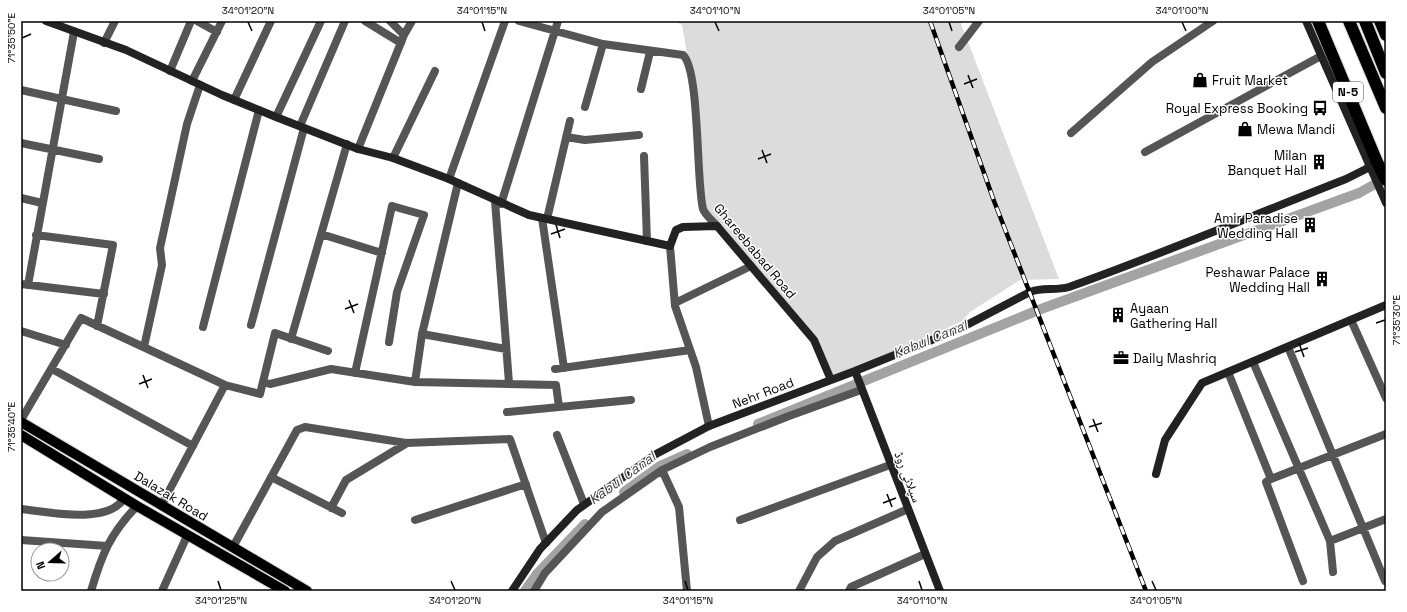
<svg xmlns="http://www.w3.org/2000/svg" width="1407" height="612" font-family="'Space Grotesk','Noto Naskh Arabic',sans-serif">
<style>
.green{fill:#dcdcdc}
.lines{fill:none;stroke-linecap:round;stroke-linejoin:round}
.canal{stroke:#a3a3a3;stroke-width:10}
.primary-casing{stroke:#dbdbdb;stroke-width:12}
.highway-casing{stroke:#dbdbdb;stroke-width:14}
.street{stroke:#555;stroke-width:8}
.secondary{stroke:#222;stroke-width:8}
.primary{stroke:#000;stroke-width:10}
.highway{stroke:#000;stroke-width:12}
.rail-casing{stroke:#000;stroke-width:4.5}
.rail{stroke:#fff;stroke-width:3;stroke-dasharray:9;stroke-linecap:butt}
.ticks{fill:none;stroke:#000;stroke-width:1.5}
.labels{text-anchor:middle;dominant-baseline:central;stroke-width:3;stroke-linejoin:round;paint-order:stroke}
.shield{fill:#fff;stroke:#4c4c4c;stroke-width:1}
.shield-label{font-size:12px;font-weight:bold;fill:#000}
.poi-label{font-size:13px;fill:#000;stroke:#fff;text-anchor:start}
.street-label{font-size:13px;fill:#000;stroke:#fff}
.water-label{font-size:14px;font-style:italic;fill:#444;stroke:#fff}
.neatline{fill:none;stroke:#000;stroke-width:1.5}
.ticks-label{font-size:10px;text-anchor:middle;fill:#000}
</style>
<rect width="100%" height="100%" fill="#fff"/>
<path class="green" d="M674 21H960L1059 279 1020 280 970 312 962 321 855 371 831 380 814 340 704 211 689 65 682 25Z"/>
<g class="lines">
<path class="canal" d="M758 424 1041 309 1359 193 1386 178
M624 492 660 466 687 454
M525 591 537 574 585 524"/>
<defs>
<path id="primary" d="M21 422 307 591
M21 435 137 506 285 591"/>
<path id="highway" d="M1318 21 1377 162 1386 180
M1349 21 1386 108
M1365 21 1386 73
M1380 21 1386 35"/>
</defs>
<use href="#primary" class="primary-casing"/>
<use href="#highway" class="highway-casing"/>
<path class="street" d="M197 21 217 32
M365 21 401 43
M390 21 404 35
M519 21 603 44 683 55C700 70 696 181 703 209 705 215 713 221 717 226
M104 43 115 21
M959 47 979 21
M170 71 191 21
M192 81 222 21
M641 89 650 52
M21 90 116 111
M234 100 271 21
M585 107 603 44
M276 117 321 21
M300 126 345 21
M1071 133 1152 62 1213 21
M566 137 585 140 639 135
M21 143 99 159
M358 149 404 35 412 21
M1145 152 1321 56
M644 156 647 241
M393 158 435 71
M449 179 505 21
M21 198 42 203
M495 201 509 383
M501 204 558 21
M542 218 564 368
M547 219 570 121
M321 234 382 253
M36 235 113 245 97 326
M670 246 675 306 696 367 709 426
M21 284 104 294
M28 285 74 32
M675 303 751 266
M1351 320 1386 398
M251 325 304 128
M203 327 259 110
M21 331 66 345
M422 334 506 349
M291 339 347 144
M144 347 162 265 160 248 187 124 200 85
M1288 347 1385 581
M1253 362 1330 541 1333 572
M52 369 193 446
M555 369 690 350
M1228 372 1271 479
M355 373 392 206 424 215 397 292 389 342
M263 382 270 384 331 369 415 382 556 385 559 407
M415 382 422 334 458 183
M507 412 631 400
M21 420 81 318 225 385 260 394 275 333 328 351
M557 435 584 504
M662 470 679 507 687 591
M271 477 342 513
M161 506 225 385
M331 508 346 480 407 443
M21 509C47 512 109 525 124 498
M415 520 526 484
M740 520 890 465
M21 540 107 546
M1330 541 1386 519
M233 547 297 430 305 427 406 443 510 439 546 543
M1303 581 1266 482 1271 479 1386 434
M91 591C102 554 110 534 137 506
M162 591 187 536
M534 591 545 573 602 512 662 470 710 447 789 416 861 390
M799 591 817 557 835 541 908 509
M849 591 851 587 925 554"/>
<path class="secondary" d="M46 21 126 50 222 95 276 117 358 149 393 158 449 179 529 215 670 246 676 230 683 227 717 226 814 340 831 380
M1306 21 1386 203
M855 371 940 591
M1156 474 1165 440 1202 383 1386 305
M512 591 540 549 577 510 656 454 709 426 855 371 959 329 1030 292C1042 287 1056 291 1069 287 1162 254 1254 215 1346 179L1366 169 1370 165"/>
<use href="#primary" class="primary"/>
<use href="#highway" class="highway"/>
<defs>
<path id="rail" d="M930 21 994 201 1146 591"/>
</defs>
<use href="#rail" class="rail-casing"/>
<use href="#rail" class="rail"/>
</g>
<path class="ticks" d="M248 22 252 31M482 22 485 31M715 22 719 31M949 22 952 31M1182 22 1186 31M22 38 31 34M968 75 973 88M964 84 977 79M762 150 767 163M758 159 771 154M556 225 560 238M551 234 565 229M349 300 354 313M345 309 358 304M1376 323 1385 320M1299 343 1304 357M1295 352 1308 348M143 375 148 388M139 384 152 379M1093 419 1098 432M22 427 31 423M1089 427 1102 423M887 494 892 507M883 503 896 498M218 581 221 590M451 581 455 590M685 581 688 590M919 581 922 590M1152 581 1156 590"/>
<defs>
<symbol id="shop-bare" viewBox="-9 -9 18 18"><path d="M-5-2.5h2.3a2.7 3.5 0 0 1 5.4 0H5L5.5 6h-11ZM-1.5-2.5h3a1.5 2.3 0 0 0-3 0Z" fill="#000" stroke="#fff" stroke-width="2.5" paint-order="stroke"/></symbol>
<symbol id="bus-bare" viewBox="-9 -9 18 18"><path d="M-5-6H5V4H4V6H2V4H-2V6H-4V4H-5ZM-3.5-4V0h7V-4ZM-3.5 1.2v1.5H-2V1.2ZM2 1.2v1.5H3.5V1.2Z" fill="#000" stroke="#fff" stroke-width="2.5" paint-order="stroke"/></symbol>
<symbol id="building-bare" viewBox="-9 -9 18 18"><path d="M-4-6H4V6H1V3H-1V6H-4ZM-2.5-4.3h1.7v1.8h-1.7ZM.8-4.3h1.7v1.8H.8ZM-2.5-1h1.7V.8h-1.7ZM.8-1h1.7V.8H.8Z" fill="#000" stroke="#fff" stroke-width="2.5" paint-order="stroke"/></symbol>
<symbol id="office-bare" viewBox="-9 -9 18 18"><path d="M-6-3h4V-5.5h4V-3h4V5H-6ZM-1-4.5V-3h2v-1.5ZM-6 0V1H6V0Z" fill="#000" stroke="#fff" stroke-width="2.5" paint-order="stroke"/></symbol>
</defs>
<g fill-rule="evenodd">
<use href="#shop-bare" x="1189" y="69" width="22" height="22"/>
<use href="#bus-bare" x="1309" y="97" width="22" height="22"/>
<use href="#shop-bare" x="1234" y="118" width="22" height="22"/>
<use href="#building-bare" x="1308" y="151" width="22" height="22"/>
<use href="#building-bare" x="1299" y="214" width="22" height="22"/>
<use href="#building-bare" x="1311" y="268" width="22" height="22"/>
<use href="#building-bare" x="1107" y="304" width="22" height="22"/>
<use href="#office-bare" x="1110" y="347" width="22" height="22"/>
</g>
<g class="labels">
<rect class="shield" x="1333" y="82" width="30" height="20" rx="3"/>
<g class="shield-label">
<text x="1348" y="92">N-5</text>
</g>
<g class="poi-label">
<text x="1212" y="80">Fruit Market</text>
<text x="1308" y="108" text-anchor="end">Royal Express Booking</text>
<text x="1257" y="129">Mewa Mandi</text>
<text x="1307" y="155" text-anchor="end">Milan<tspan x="1307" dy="15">Banquet Hall</tspan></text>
<text x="1298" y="218" text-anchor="end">Amir Paradise<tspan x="1298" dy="15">Wedding Hall</tspan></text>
<text x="1310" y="272" text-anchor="end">Peshawar Palace<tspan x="1310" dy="15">Wedding Hall</tspan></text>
<text x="1130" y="308">Ayaan<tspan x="1130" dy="15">Gathering Hall</tspan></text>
<text x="1133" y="358">Daily Mashriq</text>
</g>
<g class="street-label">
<text transform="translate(755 251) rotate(50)">Ghareebabad Road</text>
<text transform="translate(763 393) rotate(-21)">Nehr Road</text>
<text transform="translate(908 477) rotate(69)">سپلائی روڈ</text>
<text transform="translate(171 496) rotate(31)">Dalazak Road</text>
</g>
<g class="water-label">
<text transform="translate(930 339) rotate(-22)">Kabul Canal</text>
<text transform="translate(622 478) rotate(-36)">Kabul Canal</text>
</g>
</g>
<rect width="1407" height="612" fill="none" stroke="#ffffff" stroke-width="44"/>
<g transform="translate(50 562) rotate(250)"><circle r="19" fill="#ffffff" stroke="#999999"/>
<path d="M0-3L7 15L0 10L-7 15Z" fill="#000000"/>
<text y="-6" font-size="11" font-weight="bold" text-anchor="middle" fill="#000000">N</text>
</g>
<rect x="22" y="22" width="1363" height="568" class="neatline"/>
<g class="ticks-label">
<text x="248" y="14">34°01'20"N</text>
<text x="482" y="14">34°01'15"N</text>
<text x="715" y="14">34°01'10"N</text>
<text x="949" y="14">34°01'05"N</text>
<text x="1182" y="14">34°01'00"N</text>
<text transform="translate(11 38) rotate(-90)" y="4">71°35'50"E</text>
<text transform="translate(1396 320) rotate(-90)" y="4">71°35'30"E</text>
<text transform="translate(11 427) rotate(-90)" y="4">71°35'40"E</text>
<text x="221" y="604">34°01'25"N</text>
<text x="455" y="604">34°01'20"N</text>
<text x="688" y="604">34°01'15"N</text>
<text x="922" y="604">34°01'10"N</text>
<text x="1156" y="604">34°01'05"N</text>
</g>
</svg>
